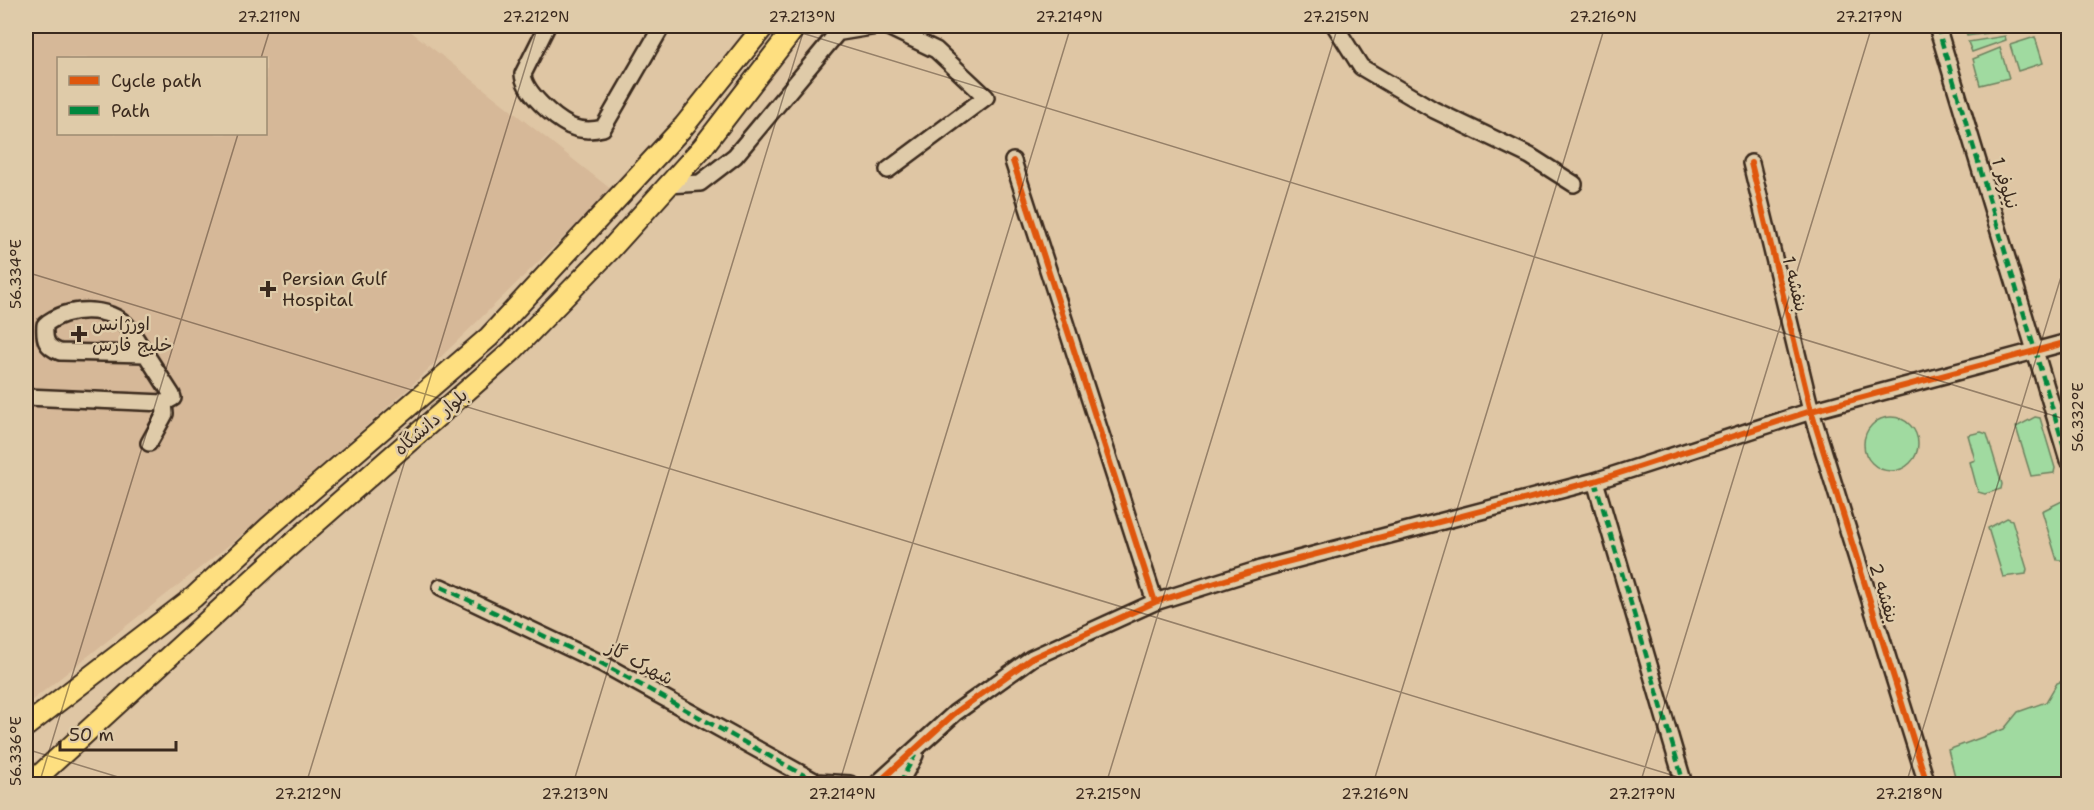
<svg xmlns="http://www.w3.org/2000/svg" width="2094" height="810" font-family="'Shantell Sans','Playpen Sans Arabic',sans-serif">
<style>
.built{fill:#d6b898;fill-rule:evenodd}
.green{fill:#a0daa0;stroke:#6e825f;stroke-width:1.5}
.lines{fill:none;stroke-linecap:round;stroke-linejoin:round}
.minor-casing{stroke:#3b2a1e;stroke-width:20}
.major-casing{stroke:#3b2a1e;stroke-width:24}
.minor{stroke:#dfcba9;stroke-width:15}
.major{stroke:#fedf80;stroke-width:20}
.quiet{stroke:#00873e;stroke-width:4.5;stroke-dasharray:9 4.5;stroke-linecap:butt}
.cycleway-casing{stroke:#dfcba9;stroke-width:10}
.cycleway{stroke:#df570d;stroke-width:6}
.ticks{fill:none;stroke:#3b2a1e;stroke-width:1.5;stroke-opacity:0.45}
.poi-dot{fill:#3b2a1e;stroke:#dfcba9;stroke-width:2}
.labels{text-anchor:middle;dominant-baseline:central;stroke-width:5;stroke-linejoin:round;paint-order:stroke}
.street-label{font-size:18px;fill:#3b2a1e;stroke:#dfcba9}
.poi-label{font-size:18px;fill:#3b2a1e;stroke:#dfcba9;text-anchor:start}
.neatline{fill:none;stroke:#3b2a1e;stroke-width:2}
.ticks-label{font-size:15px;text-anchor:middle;fill:#3b2a1e}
</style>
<rect width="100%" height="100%" fill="#dfc6a4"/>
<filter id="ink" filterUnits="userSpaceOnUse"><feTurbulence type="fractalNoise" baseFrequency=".0167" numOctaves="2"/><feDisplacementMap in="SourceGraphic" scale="12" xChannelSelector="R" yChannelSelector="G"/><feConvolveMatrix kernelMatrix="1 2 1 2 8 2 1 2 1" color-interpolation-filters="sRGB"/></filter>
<g filter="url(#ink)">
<path class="built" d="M26 26H404L612 190 409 388 262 519 26 705ZM58 58H266V134H58Z"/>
<path class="green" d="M1965 26H1995L1997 32 1967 36Z
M2005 36 2006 40 1972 52 1968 42Z
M2035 37 2043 63 2018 71 2010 45Z
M2000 48 2009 78 1980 85 1973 59Z
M2035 417 2040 418 2055 468 2054 473 2031 476 2016 427Z
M1864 444a27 27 0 1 1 54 0a27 27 0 1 1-54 0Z
M1981 432 1987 434 2002 484 2001 489 1985 494 1978 492 1970 462 1975 460 1968 435Z
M2062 501 2066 503 2068 510V560H2057L2042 511Z
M2007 518 2012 520 2027 569 2026 574 2003 577 1988 528Z
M2068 679V784H1957L1948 750 2004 729 2018 712 2046 702 2057 683Z"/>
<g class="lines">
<defs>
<path id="minor" d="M547 26 523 74C524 92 554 118 570 126 581 131 591 131 603 128L662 26
M886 26 936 50 986 97 888 170
M1335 26 1361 67 1434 110 1530 156 1574 184
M1937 26 2068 460
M841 32 877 26
M1013 161 1155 602
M1751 163 1811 411 1927 784
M668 185 700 183 735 156 843 26
M26 397 164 403 173 398 172 395 129 328C110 305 66 306 45 325 44 340 46 347 60 352L145 354
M149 443 165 414 164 403
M1595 481 1684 784
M441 587 603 664 820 784
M816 782 850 784
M878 783 955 713 1032 658 1155 602 1260 569 1595 481 1811 411 2068 342
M899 784 915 755"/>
<path id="major" d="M26 726 194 597 270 526 489 337 684 126 764 26
M30 784 286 549 511 352 609 251 702 148 796 26"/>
</defs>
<use href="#minor" class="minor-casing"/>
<use href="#major" class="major-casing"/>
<use href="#minor" class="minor"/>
<use href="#major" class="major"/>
<path class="quiet" d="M1937 26 2068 460
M1595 481 1684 784
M441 587 603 664 820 784
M816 782 850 784
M899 784 915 755"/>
<defs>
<path id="cycleway" d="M1013 161 1155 602
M1751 163 1811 411 1927 784
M878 783 955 713 1032 658 1155 602 1260 569 1595 481 1811 411 2068 342"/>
</defs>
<use href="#cycleway" class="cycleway-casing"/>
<use href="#cycleway" class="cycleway"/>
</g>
</g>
<path class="ticks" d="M779 26 2068 420M261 58 271 26M26 272 1701 784M26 749 141 784M39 784 238 134M306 784 538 26M573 784 805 26M839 784 1071 26M1106 784 1338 26M1373 784 1605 26M1640 784 1872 26M1906 784 2068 254"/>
<g class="poi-dot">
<path d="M265 280h6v6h6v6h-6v6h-6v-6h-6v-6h6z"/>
<path d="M76 325h6v6h6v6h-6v6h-6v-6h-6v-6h6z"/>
</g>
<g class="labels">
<g class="street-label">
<text transform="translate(2005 183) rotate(73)">نیلوفر 1</text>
<text transform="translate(1795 284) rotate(76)">بنفشه 1</text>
<text transform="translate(431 422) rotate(-41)">بلوار دانشگاه</text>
<text transform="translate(1884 593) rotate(73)">بنفشه 2</text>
<text transform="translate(640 663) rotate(28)">شهرک گاز</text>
</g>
<g class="poi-label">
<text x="282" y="279">Persian Gulf<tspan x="282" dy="21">Hospital</tspan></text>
<text x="92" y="324">اورژانس<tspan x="92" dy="21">خلیج فارس</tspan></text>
</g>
</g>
<rect width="2094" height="810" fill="none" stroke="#dfcba9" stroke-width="66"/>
<rect x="57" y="57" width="210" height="78" fill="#dfcba9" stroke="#9d8b71" stroke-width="1.5"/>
<rect x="69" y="76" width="30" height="9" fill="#df570d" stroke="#9d8b71" stroke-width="1.5"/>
<text x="111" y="87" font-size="18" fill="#3b2a1e">Cycle path</text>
<rect x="69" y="106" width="30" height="9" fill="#00873e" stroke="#9d8b71" stroke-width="1.5"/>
<text x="111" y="117" font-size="18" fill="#3b2a1e">Path</text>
<path d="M60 741v9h116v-9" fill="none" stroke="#3b2a1e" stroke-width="3"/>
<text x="69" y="741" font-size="18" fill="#3b2a1e" stroke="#dfcba9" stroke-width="4.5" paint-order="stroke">50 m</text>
<rect x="33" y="33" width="2028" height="744" class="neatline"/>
<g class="ticks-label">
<text x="269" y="22">27.211°N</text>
<text x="536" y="22">27.212°N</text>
<text x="802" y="22">27.213°N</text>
<text x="1069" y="22">27.214°N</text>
<text x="1336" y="22">27.215°N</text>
<text x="1603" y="22">27.216°N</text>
<text x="1869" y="22">27.217°N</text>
<text transform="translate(16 274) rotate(-90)" y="5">56.334°E</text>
<text transform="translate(2078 417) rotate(-90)" y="5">56.332°E</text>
<text transform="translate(16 751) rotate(-90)" y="5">56.336°E</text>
<text x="308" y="799">27.212°N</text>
<text x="575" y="799">27.213°N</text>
<text x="842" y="799">27.214°N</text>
<text x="1108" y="799">27.215°N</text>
<text x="1375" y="799">27.216°N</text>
<text x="1642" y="799">27.217°N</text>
<text x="1909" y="799">27.218°N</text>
</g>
</svg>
